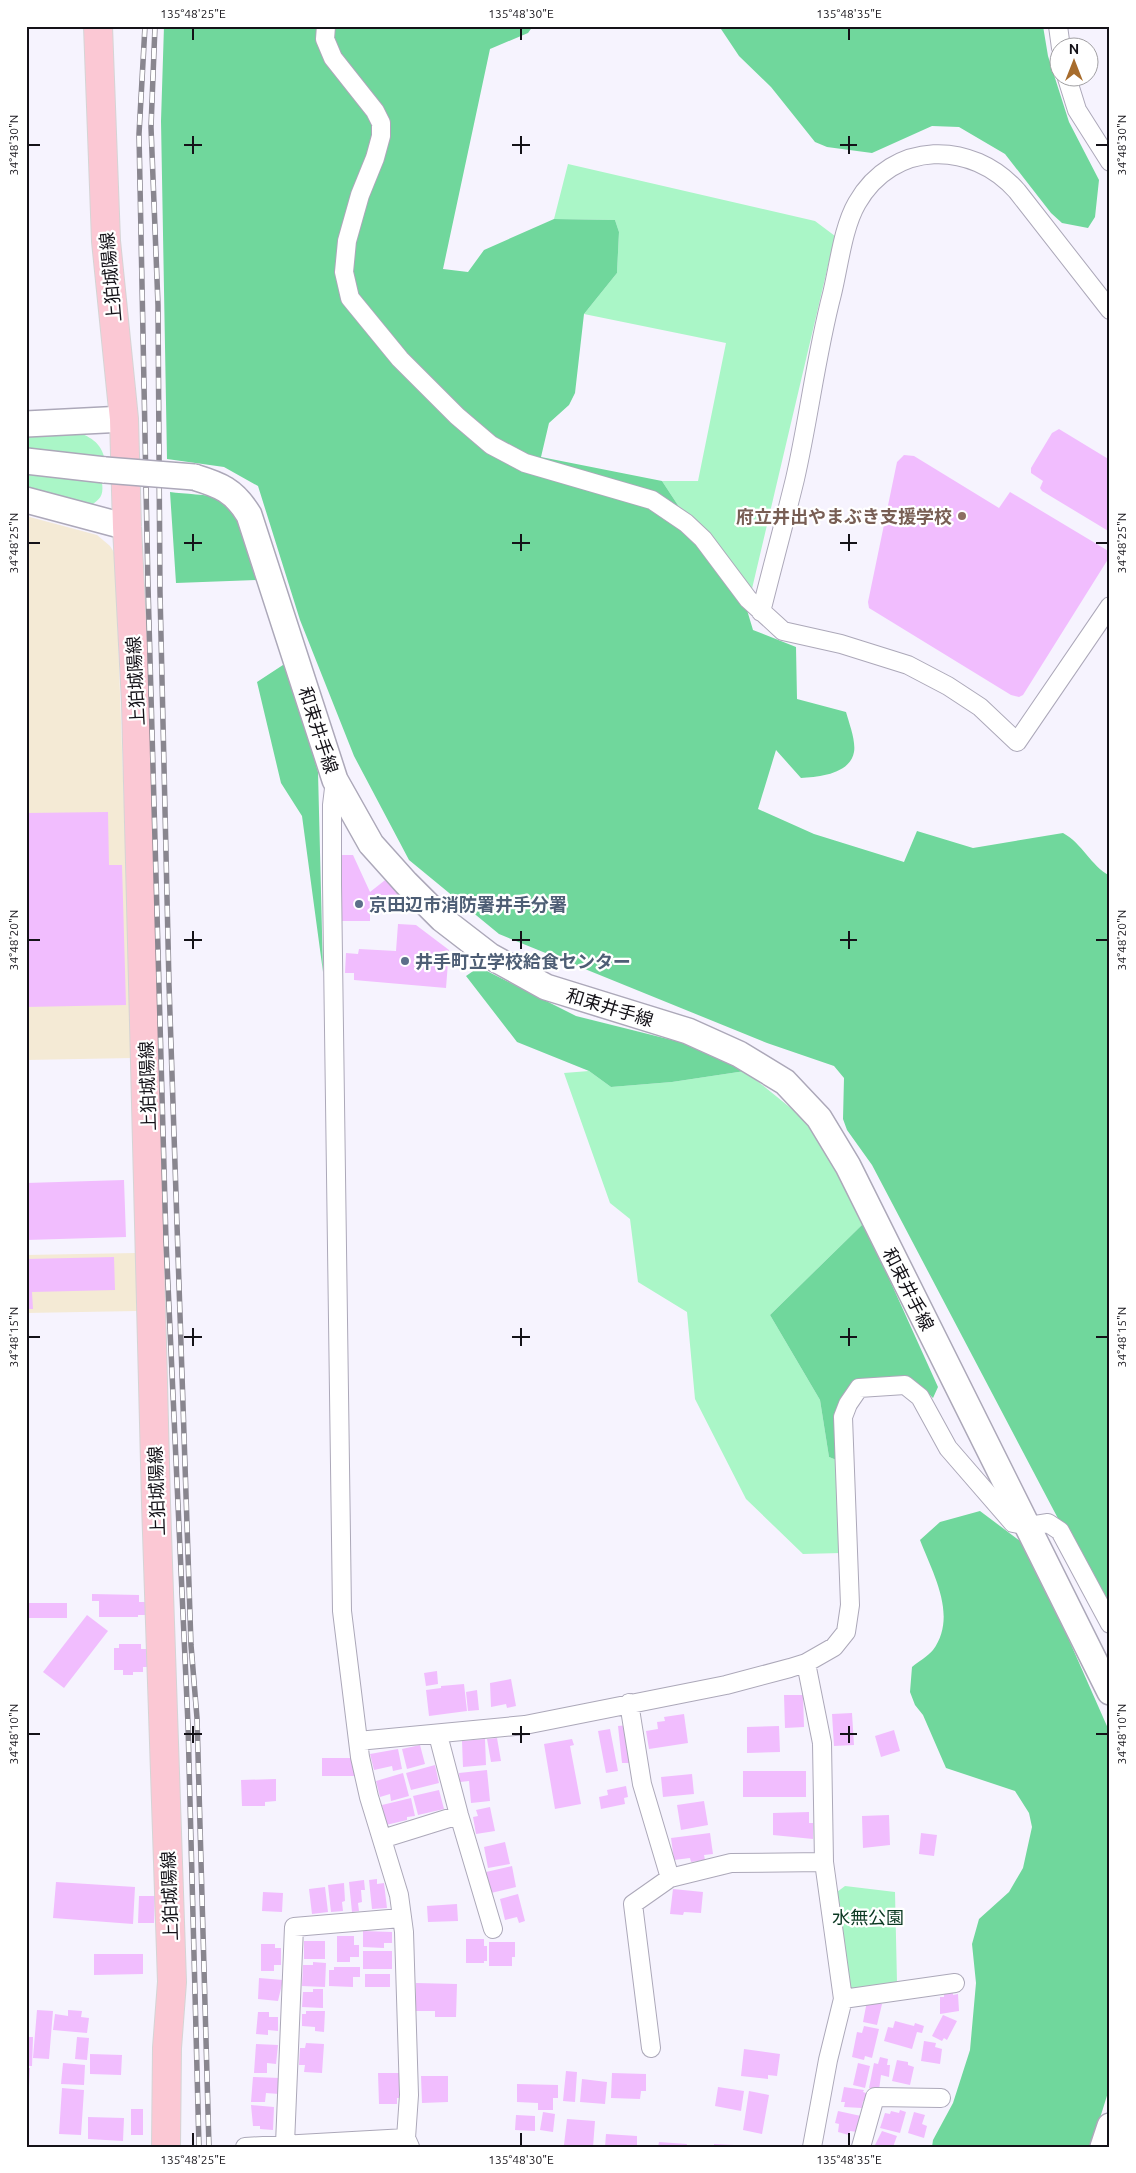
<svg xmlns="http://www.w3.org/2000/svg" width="1136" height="2173" font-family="Ubuntu,'Noto Sans JP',sans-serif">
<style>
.industrial{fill:#f4ead5}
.green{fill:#aaf6c7}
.forest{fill:#70d79c}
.building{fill:#f1bdfe}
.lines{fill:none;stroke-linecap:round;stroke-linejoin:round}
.minor-casing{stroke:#aca8b9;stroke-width:20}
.secondary-casing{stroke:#aca8b9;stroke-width:28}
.primary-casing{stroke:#d5d4d5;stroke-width:30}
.minor{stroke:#fff;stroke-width:18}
.secondary{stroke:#fff;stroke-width:25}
.primary{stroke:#fbc8d4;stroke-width:28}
.rail-casing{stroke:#89868f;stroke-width:5.5}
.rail{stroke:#fff;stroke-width:4;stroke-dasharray:11;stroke-linecap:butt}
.secondary-bridge-casing{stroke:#aca8b9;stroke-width:28;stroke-linecap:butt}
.secondary-bridge{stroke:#fff;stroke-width:25}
.ticks{fill:none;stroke:#141218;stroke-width:2}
.education-dot{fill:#8d6e63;stroke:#fff;stroke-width:2}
.service-dot{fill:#5c6f8a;stroke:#fff;stroke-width:2}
.labels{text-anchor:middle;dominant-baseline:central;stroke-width:4.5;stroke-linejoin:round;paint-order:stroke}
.street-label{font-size:18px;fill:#141218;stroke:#fff}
.education-label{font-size:18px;font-weight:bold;fill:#785e54;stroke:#fff;text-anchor:end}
.service-label{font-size:18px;font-weight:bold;fill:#4e5e75;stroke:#fff;text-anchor:start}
.park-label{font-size:18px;fill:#0a3821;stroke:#fff}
.neatline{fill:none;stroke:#141218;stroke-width:2}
.ticks-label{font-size:12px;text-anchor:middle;fill:#141218}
</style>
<rect width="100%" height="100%" fill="#f6f3fe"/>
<path class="industrial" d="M26 516 97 535 110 546 115 554 133 1058 26 1060Z
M136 1253 137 1311 26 1313V1255Z"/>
<path class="green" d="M568 164 815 221 835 236 747 610 662 481H698L726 343 584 314 617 273 619 232 615 220 554 219Z
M73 431C90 436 101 442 105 460L26 452V432Z
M26 474 102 483C104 497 99 500 88 507L26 493Z
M589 1071 611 1087 672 1082 745 1071 803 1118 833 1165 864 1223 770 1315 820 1400 829 1457 839 1461 841 1553 803 1554 746 1499 695 1399 687 1312 638 1282 630 1219 610 1203 564 1073Z
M845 1886 895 1892 897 1983 851 1989 837 1892Z"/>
<path class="forest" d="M164 26H533L528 33 490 49 443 269 468 272 484 250 554 219 615 220 619 232 617 273 584 314 575 393 569 405 549 423 541 457 662 481 747 610 753 630 796 647 797 699 846 712C849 723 856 741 854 752 850 774 819 777 801 778L776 750 758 809 814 834 904 862 917 831 973 848 1063 833C1083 844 1090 865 1110 876V1627L1103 1604 872 1165 847 1130 843 1119 844 1078 834 1066 767 1043 499 934 409 860 354 756 300 620 258 486 224 467 167 459 161 121Z
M719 26H1043L1048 56 1069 122 1099 180 1095 217 1088 228 1062 223 1051 213 1005 154 959 127 932 126 872 153 827 147 815 142 771 87 739 56Z
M170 492C184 494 208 494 221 499 242 509 253 559 258 580L176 583Z
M286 663 318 772 323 972 302 816 281 783 257 682Z
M479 967 576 1016 680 1042 745 1071 672 1082 611 1087 589 1071 517 1042 466 976Z
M864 1223 938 1387 933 1398 920 1385 883 1377 858 1382 844 1394 834 1419 839 1461 829 1457 820 1400 770 1315Z
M980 1511 1028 1547 1110 1733V2086L1091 2147H932L933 2140 953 2103 970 2050 976 1983 972 1944 979 1919 1009 1892 1023 1868 1032 1827 1029 1813 1015 1791 946 1768 923 1715 915 1705 910 1692 912 1667C918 1662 928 1656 933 1650 958 1616 933 1574 920 1540L940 1522Z"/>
<path class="building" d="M1059 429 1110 460V532L1042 491 1040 488 1043 481 1031 473V468L1052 433Z
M904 455 914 456 999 508 1010 492 1110 552V556L1023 695 1019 697 1011 695 869 608 868 602 897 462Z
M108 812 109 865H122L126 1005 26 1007V813Z
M341 855H353L370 892 389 877 413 906 408 912H370V921H341Z
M398 924 416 925 449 950 446 988 354 980V973H345L346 953 358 954 359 949 396 951Z
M124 1180 126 1237 26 1240V1183Z
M114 1257 115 1290 32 1292 33 1309H26V1259Z
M92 1594 139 1595V1602H145V1615H138V1617H99V1601H92Z
M26 1603H67V1618H26Z
M87 1615 108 1631 64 1688 43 1672Z
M119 1644H141V1649H147V1656H152L151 1667H143V1672H133V1675H123V1670H114V1648H119Z
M437 1671 438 1684 426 1686 424 1673Z
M511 1679 516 1706 507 1708 506 1704 491 1707 490 1683Z
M464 1684 467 1711 429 1716 426 1690 441 1688V1686Z
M477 1690 479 1710 468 1711 466 1692Z
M784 1695H803L804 1727 785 1728Z
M852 1713 854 1745 834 1746 832 1714Z
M684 1714 688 1743 649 1749 646 1731 658 1729 657 1722 665 1721 664 1717Z
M629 1725 630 1763H622L618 1726Z
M779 1726 780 1752 747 1753V1727Z
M610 1729 618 1771 606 1773 598 1731Z
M894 1730 900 1751 881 1757 875 1736Z
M497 1738 501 1761 491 1762 487 1739Z
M485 1739 486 1765 463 1767 462 1741Z
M572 1739 574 1745 570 1746 581 1804 555 1809 544 1744Z
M420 1745 425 1764 407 1769 402 1749Z
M398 1749 402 1769 393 1771 392 1766 374 1770 370 1754Z
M322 1758H355V1776H322Z
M435 1765 439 1783 411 1790 406 1773Z
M487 1770 490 1801 471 1803 469 1781 460 1782 459 1773Z
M743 1771H806V1797H743Z
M403 1773 409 1796 391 1801 390 1794 380 1797 376 1781Z
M692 1774 694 1794 663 1797 661 1777Z
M276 1779V1801L265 1802V1806H242L241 1780Z
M626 1786 628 1797 624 1798 625 1804 601 1809 599 1797 608 1795 607 1790Z
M439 1790 444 1809 418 1815 413 1796Z
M411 1798 415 1816 407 1817V1820L386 1825 382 1805Z
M704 1801 708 1825 681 1830 677 1805Z
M490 1807 495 1831 476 1834 473 1817 478 1816 476 1810Z
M809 1812V1823H813V1839L773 1835V1813Z
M889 1815 890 1845 863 1848 862 1816Z
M710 1833 713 1854 704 1855 705 1860 691 1862 690 1858 674 1860 671 1838Z
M921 1833 937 1835 934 1856 919 1854Z
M505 1842 510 1864 488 1868 484 1847Z
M512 1866 516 1887 491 1893 486 1872Z
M377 1879V1884L384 1883 387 1908 372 1909 369 1880Z
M364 1880 365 1890H361L362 1902 358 1903 359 1911 352 1912 349 1882Z
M56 1882 135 1887 133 1924 53 1918Z
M344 1883 345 1901 342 1902 343 1911 331 1912 328 1885Z
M325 1887 328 1912 312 1914 309 1889Z
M673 1889 703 1892 701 1913 684 1912 683 1915 670 1914Z
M263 1892 283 1893 282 1912 262 1911Z
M518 1894 525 1921 519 1923 517 1917 505 1920 500 1899Z
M139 1896H155L154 1923H138Z
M457 1904 458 1921 428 1922 427 1906Z
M363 1931 392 1932V1943H384V1948L363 1947Z
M337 1936H354V1945H359V1957H350V1962H337Z
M466 1939H484V1946H487V1961H484V1963H466Z
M304 1941H325V1959H304Z
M489 1942H515V1957H512V1966H489Z
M261 1944H275V1948H281V1965H274V1971H261Z
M363 1951H392V1969H363Z
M94 1954H143V1974L94 1975Z
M313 1962 326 1963 325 1987 302 1986 303 1965H313Z
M334 1967H360V1977H353V1987L329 1986V1970H334Z
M365 1974H390V1987H365Z
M259 1978 283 1980 278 2001 258 1999Z
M416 1983 457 1984 456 2017H435V2011H416Z
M313 1989H323V2008L302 2007 303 1992H313Z
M953 1990V1995L958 1994 959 2011 940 2014V1997H944V1991Z
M867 2001 882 2004 877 2025 863 2022Z
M37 2010 53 2011 49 2059 33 2058Z
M68 2010 82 2011 81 2017 89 2018 87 2033 53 2030 55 2014 68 2016Z
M306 2011H325L324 2032 315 2031V2027L302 2026V2014H306Z
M258 2012H269V2017H278V2031L268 2030V2035L256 2034Z
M943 2015 957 2021 947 2040 944 2038 942 2041 932 2036Z
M895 2021 914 2026 915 2023 924 2026 922 2033 917 2032 912 2049 884 2041 888 2027 893 2028Z
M864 2026 879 2029 872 2058 865 2056 864 2060 852 2057 857 2032 862 2033Z
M26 2037H33L32 2066H26Z
M77 2037 89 2038 87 2060 75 2059Z
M924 2041 936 2043 935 2047 942 2049 940 2064 921 2061Z
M306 2043 324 2044 322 2073 304 2072 305 2065H299L300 2048H305Z
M256 2044 278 2045 276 2064 267 2063V2073H254Z
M744 2049 780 2054 777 2076 768 2075V2079L741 2076Z
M90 2054 122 2055 121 2075 90 2074Z
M880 2057 888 2059 887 2065H890L889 2077 881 2075 879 2090 869 2088 874 2063 878 2064Z
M897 2060 908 2062V2065L914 2067 910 2085 892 2081Z
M63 2063 85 2065 84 2085 61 2084Z
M858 2063 870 2066 865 2088 853 2085Z
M26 2068H30L28 2104H26Z
M566 2071 577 2072 575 2102 563 2101Z
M378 2073H400V2098H397V2104H379Z
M612 2073 646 2074V2091H641L640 2099 611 2098Z
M421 2076H448V2102L422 2103Z
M253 2077 280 2078 279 2094 266 2093 265 2102H251Z
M582 2079 607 2082 605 2104 580 2102Z
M517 2084 558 2085V2098H553V2110H538V2103L517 2102Z
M718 2087 744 2091 741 2111 715 2106Z
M844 2087 864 2090 863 2092 869 2094 867 2102 863 2101 862 2108 844 2107 845 2102H841Z
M62 2088 84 2090 81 2135 59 2134Z
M749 2091 769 2095 762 2134 743 2130Z
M251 2105 274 2107 273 2130 260 2129V2126H253Z
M131 2109H143V2135H131Z
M900 2110 906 2112 900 2133 880 2128 885 2113 890 2114 891 2111 899 2113Z
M838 2111 861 2116 857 2132 850 2131 849 2135 838 2132 839 2124 835 2123Z
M543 2112 555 2114 553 2132 540 2130Z
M914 2112 925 2115 922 2124 927 2126 924 2138 908 2133Z
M516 2115 535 2116V2131L515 2130Z
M88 2117 124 2118 123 2141 88 2139Z
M567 2119 595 2121 593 2147 564 2145Z
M882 2131 897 2136 893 2147H874Z
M606 2134 637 2136V2147H605Z
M659 2142 687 2144 686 2147H658Z
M714 2144 734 2145V2147H714Z"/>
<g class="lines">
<defs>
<path id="minor" d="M326 26 325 39 333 58 375 111 381 123V136L375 158 360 195 347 241 344 272 350 298 400 359 457 416 491 445 525 463 652 500 686 523 703 539 748 599 783 631 841 644 908 665 948 686 980 707 1017 742 1110 606
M1058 26 1061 48
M1067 78 1077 110 1110 162
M761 612C772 568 784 524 795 479 809 418 816 355 832 294 839 265 843 227 857 203 893 140 972 140 1017 191L1110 310
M335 780 332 805V884L342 1611 360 1757 369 1797 399 1895 404 1932 409 2095 406 2138 410 2147
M806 1663 822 1743 824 1862 843 1999 828 2060 812 2147
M629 1703 642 1784 670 1878 633 1904 651 2048
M438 1735 459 1815 493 1929
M358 1741 525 1725 726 1685 790 1668 806 1663 834 1647 846 1632 850 1605 843 1417 848 1404 859 1388 905 1385 920 1397 948 1448 1013 1523 1029 1526 1048 1523 1060 1531 1110 1624
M382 1839 459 1815
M670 1878 731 1863 824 1862
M843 1999 955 1983
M285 2144 294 1927 401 1918
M245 2147 406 2138
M861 2147 875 2097 941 2098"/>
<path id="secondary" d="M26 424 124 419
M26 461 105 470
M194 477C220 485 234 490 249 515L335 780 371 844 406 883 442 919 490 956 546 987 688 1031 739 1054 785 1082 819 1118 848 1166 1110 1692
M26 500 127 527
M1103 2147 1110 2126"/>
<path id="primary" d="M98 26 106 241 124 419 127 527 136 703 156 1503 172 1982 167 2048 166 2147"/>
</defs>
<use href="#minor" class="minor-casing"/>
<use href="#secondary" class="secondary-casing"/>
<use href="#primary" class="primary-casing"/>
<use href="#minor" class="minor"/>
<use href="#secondary" class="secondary"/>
<use href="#primary" class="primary"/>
<defs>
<path id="rail" d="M145 26 139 134 148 586 166 1241 188 1724 199 2147
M155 26 151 127 158 305 160 592 169 984 191 1645 197 1718 209 2147"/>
</defs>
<use href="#rail" class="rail-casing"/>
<use href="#rail" class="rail"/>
<defs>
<path id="secondary-bridge" d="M105 470 194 477"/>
</defs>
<use href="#secondary-bridge" class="secondary-bridge-casing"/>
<use href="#secondary-bridge" class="secondary-bridge"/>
</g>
<path class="ticks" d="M193 28V40M521 28V40M849 28V40M193 136V154M521 136V154M849 136V154M28 145H40M184 145H202M512 145H530M840 145H857M1096 145H1108M193 534V551M521 534V551M849 534V551M28 543H40M184 543H202M512 543H530M840 543H857M1096 543H1108M193 931V949M521 931V949M849 931V949M28 940H40M184 940H202M512 940H530M840 940H857M1096 940H1108M193 1328V1346M521 1328V1346M849 1328V1346M28 1337H40M184 1337H202M512 1337H530M840 1337H857M1096 1337H1108M193 1726V1743M521 1726V1743M849 1726V1743M28 1734H40M184 1734H202M512 1734H530M840 1734H857M1096 1734H1108M193 2133V2146M521 2133V2146M849 2133V2146"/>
<circle class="education-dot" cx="962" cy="516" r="5"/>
<g class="service-dot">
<circle cx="359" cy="904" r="5"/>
<circle cx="405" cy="961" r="5"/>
</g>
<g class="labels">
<g class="street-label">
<text transform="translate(110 277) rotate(-95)">上狛城陽線</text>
<text transform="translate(135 681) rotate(-93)">上狛城陽線</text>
<text transform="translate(319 730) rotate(72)">和束井手線</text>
<text transform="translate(610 1007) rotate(17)">和束井手線</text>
<text transform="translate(147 1086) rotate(-92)">上狛城陽線</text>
<text transform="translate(909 1289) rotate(63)">和束井手線</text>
<text transform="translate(156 1491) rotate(-92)">上狛城陽線</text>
<text transform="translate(169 1896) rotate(-92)">上狛城陽線</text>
</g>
<g class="education-label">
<text x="952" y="516">府立井出やまぶき支援学校</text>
</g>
<g class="service-label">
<text x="369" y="904">京田辺市消防署井手分署</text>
<text x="415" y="961">井手町立学校給食センター</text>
</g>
<g class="park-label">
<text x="868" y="1917">水無公園</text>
</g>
</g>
<rect width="1136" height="2173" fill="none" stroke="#ffffff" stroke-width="55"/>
<g transform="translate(1074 62)"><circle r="24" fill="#ffffff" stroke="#a1a0a3"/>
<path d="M0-4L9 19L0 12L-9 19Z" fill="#a76c2d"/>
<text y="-8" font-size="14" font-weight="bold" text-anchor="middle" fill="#141218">N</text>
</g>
<rect x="28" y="28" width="1080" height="2118" class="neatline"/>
<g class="ticks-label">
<text x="193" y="18">135°48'25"E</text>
<text x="521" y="18">135°48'30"E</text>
<text x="849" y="18">135°48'35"E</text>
<text transform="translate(14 145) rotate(-90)" y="4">34°48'30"N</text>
<text transform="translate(1122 145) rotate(-90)" y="4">34°48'30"N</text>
<text transform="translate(14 543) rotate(-90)" y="4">34°48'25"N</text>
<text transform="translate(1122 543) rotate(-90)" y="4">34°48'25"N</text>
<text transform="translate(14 940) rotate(-90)" y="4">34°48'20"N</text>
<text transform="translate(1122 940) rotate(-90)" y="4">34°48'20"N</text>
<text transform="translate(14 1337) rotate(-90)" y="4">34°48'15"N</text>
<text transform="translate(1122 1337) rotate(-90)" y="4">34°48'15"N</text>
<text transform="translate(14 1734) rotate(-90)" y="4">34°48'10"N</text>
<text transform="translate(1122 1734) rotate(-90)" y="4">34°48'10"N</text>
<text x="193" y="2164">135°48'25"E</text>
<text x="521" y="2164">135°48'30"E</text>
<text x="849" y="2164">135°48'35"E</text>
</g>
</svg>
